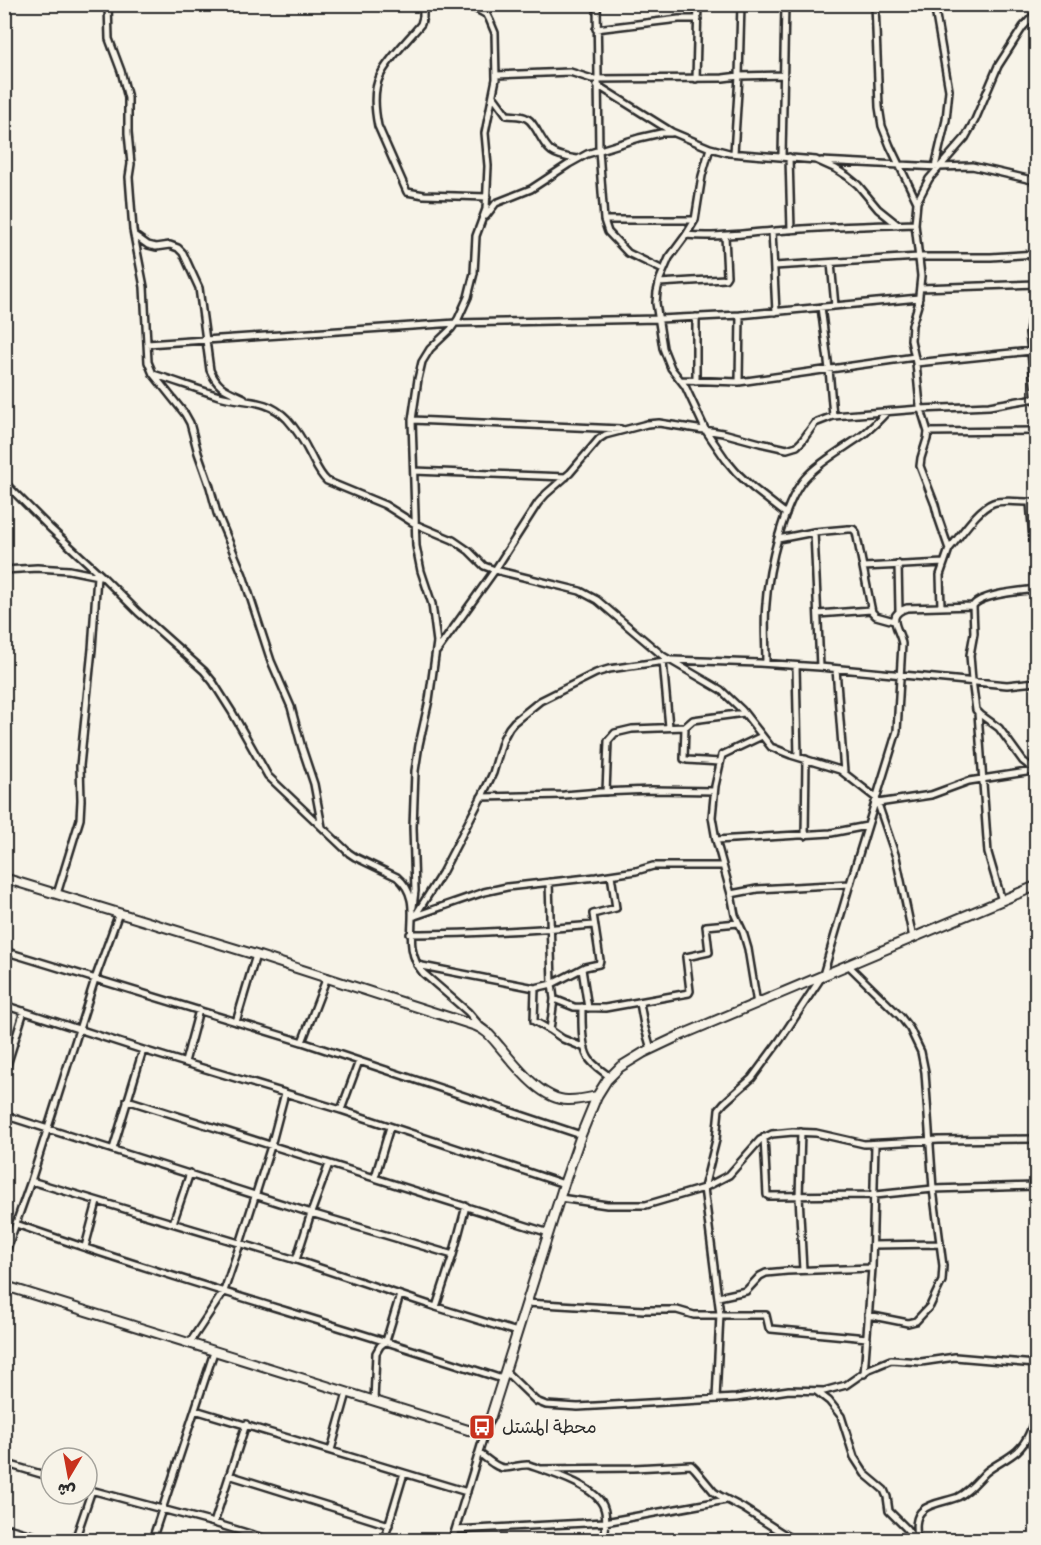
<svg xmlns="http://www.w3.org/2000/svg" width="1041" height="1545" font-family="Pangolin,'Playpen Sans Arabic',sans-serif">
<style>
.lines{fill:none;stroke-linecap:round;stroke-linejoin:round}
.street-casing{stroke:#2b2b2b;stroke-width:10}
.secondary-casing{stroke:#2b2b2b;stroke-width:12}
.street{stroke:#f7f3e8;stroke-width:5}
.secondary{stroke:#f7f3e8;stroke-width:8}
.labels{text-anchor:middle;dominant-baseline:central;stroke-width:4.5;stroke-linejoin:round;paint-order:stroke}
.poi-label{font-size:18px;fill:#2b2b2b;stroke:#f7f3e8;text-anchor:start}
</style>
<rect width="100%" height="100%" fill="#f7f3e8"/>
<filter id="ink" filterUnits="userSpaceOnUse"><feTurbulence type="fractalNoise" baseFrequency=".0167" numOctaves="2"/><feDisplacementMap in="SourceGraphic" scale="12" xChannelSelector="R" yChannelSelector="G"/><feConvolveMatrix kernelMatrix="1 2 1 2 8 2 1 2 1" color-interpolation-filters="sRGB"/></filter>
<g filter="url(#ink)">
<g class="lines">
<defs>
<path id="street" d="M108 4 109 39 121 71 128 98V133L131 164 129 177 133 230 144 287 148 362 153 374 185 414 190 423 198 453 210 487 217 513 243 575 271 661 291 707 302 748 314 784 322 827
M423 4V17L421 24C409 39 388 59 380 76 373 90 375 111 378 126L407 192 424 195 487 197
M597 4 599 150 604 220 608 232 628 253 663 270
M875 4 879 107 882 126 890 146 917 202
M934 4 949 90 946 120 935 167
M596 29 679 19H698
M496 75 570 72 592 79 723 78 739 76 784 75
M696 79 698 4
M597 85 672 132 710 148 729 153 816 160 836 169 847 176 858 185 878 209 898 225
M493 96 507 115C513 116 521 115 526 118 531 120 533 125 536 129 549 152 550 155 577 159
M710 148 702 176 695 220 686 235 669 258 660 279 657 292 656 303 663 348 671 368 685 386 706 431 726 460 736 472 753 488 786 514
M734 153 739 76 741 4
M782 156 785 4
M789 157 791 230
M821 161 939 167 972 166 1036 181
M486 216 496 203 531 189 569 164 587 154 639 138 661 133H671
M604 220H695
M772 231 776 312
M134 235 148 245 156 247 170 245 178 248 183 253 199 288 210 370C218 389 227 390 244 398
M686 235C717 238 744 233 775 231 821 227 868 226 915 224
M831 263 835 306
M774 266 919 257H991L1036 254
M659 283 725 279 727 276 725 236
M920 288 1036 284
M1036 306 1031 319 1029 333 1036 402
M821 307 829 369 833 416
M147 344 456 323 659 319 740 315 919 298
M916 363 1031 351
M153 374C175 381 197 389 219 396 244 403 267 398 287 419 296 429 304 442 310 454 315 463 319 474 327 481L385 505 415 524 453 540 469 551 484 566 495 570 580 591 597 600 663 656 721 690 742 710 771 747 791 755 840 770 876 798 896 857 913 938
M681 380 739 382 915 357
M696 381V317
M739 382 740 315
M412 420 621 429
M928 432 1036 431
M414 471 566 477
M4 482 50 528 103 577 139 613 204 671 213 682 232 712 268 776 349 853 355 857 397 877C429 904 396 940 423 973L468 1012 481 1027
M1030 502 1036 576
M814 532 820 667
M778 539 814 532 848 529H853L856 532 872 612 876 616 894 621
M949 549C960 537 977 509 993 503 1004 499 1024 503 1036 502
M898 564 899 611
M863 567 944 563
M4 570 37 568 69 570 99 576
M973 606 974 633 970 655 972 680 976 710 981 715 999 728 1023 761 1036 771
M941 607 940 575 949 549 938 517 935 505 920 466 921 458 927 439 928 432 920 406 916 363 911 340 912 325 918 305 921 276 915 224 917 202 929 179 965 138 975 120 998 66 1023 27 1036 13
M818 614 871 610
M437 651 495 570 538 503 546 494 570 473 599 439 605 435 647 424 659 423 723 433 760 443 787 449 797 446 802 441 815 423 833 416 920 409 989 406 1036 398
M663 661 669 727
M766 663C766 644 764 623 766 604 768 570 784 498 808 475 823 460 843 449 860 437 870 430 878 421 887 412
M796 666 798 757
M836 669 844 772
M978 713 988 853 1002 901
M685 727 684 759 687 760 720 762
M606 792 608 741 615 733 632 729 685 727 693 720 744 713
M481 797 564 795 600 792 652 790 714 791
M878 803 931 795 969 781 1033 771
M805 836 806 759
M716 840 831 833 867 826
M549 882 552 984 554 999 550 1030
M57 894 80 819 81 800 80 766 92 649 97 576
M731 894 757 889 850 884
M413 907 415 891 413 827 415 771 419 745 429 700 437 642 432 604 421 571 416 546 412 420 418 379 422 362 430 349 451 329 458 319 468 297 474 273 476 236 486 209 488 166 485 133 496 79 495 33 490 21 487 15 482 12 467 4
M415 916 442 873 484 792 493 773 503 739 509 728 514 722 540 701 596 673 609 669 672 660 759 663 820 667 1007 685 1036 682
M415 916 484 892 507 887 596 877 636 871 653 866H722
M410 934C471 934 533 930 594 925
M4 951 302 1042 581 1135
M417 965 535 988
M848 965 900 1016 910 1029 921 1052 925 1072 933 1189 943 1266 942 1281 939 1287 930 1306 916 1321 908 1323 868 1315
M582 969 588 1008
M554 999 574 1007 605 1008 689 993 690 991 686 957 709 952 706 926 738 923
M640 1003 644 1025 651 1049
M757 1004 748 949 743 932 735 915 731 894 716 840 712 817 715 786 722 755 762 736
M4 1005 143 1050 341 1110 564 1184
M582 1007C582 1020 581 1045 588 1057 592 1065 603 1071 610 1077
M236 1022 256 955
M302 1042 327 977
M585 1048 563 1039 550 1030 534 1021 535 988 552 984 585 967 599 964 600 960 593 914 616 908 611 875
M185 1062 199 1010
M4 1075 24 1011
M127 1100 549 1233
M341 1110 359 1061
M4 1115 311 1213 453 1255
M801 1132 799 1196 803 1270
M764 1137 767 1195 769 1196 875 1195 933 1189 1036 1186
M113 1149 143 1050
M375 1177 390 1127
M31 1181 296 1260 436 1307 517 1332
M560 1198 607 1205H646L704 1188 729 1175 760 1140 772 1134 793 1132 816 1133 864 1144 939 1140 1036 1139
M173 1223 190 1173
M16 1224C177 1281 341 1325 502 1379
M873 1245 940 1244
M85 1247 97 1202
M4 1257 31 1181 95 979 119 913
M296 1260 311 1213 329 1164
M718 1297 746 1291 760 1276 766 1273 787 1271 872 1268
M526 1303 644 1310H677L694 1315H766L769 1328 771 1329 867 1338
M436 1307 453 1255 466 1206
M189 1344 224 1291 240 1244 271 1146 285 1093
M505 1371 536 1401 546 1405 578 1407 736 1398 789 1390 824 1391 846 1385 869 1369 891 1360 921 1362 955 1357 1036 1364
M864 1374 872 1268 875 1144
M816 1391 829 1401 841 1416 854 1457 865 1474 884 1490 887 1497 889 1511 906 1528 915 1540
M716 1399 720 1314 704 1188 716 1140 719 1109 724 1103 752 1078 780 1040 823 975 852 877 897 731 902 644C900 629 884 615 907 608L973 606C980 594 1022 591 1036 589
M374 1401 376 1353 380 1346 386 1341 400 1295
M195 1410 467 1492
M331 1450 347 1393
M479 1453C486 1458 496 1468 504 1468 513 1468 520 1464 529 1465 549 1472 597 1486 604 1508 608 1518 604 1530 605 1540
M4 1463 51 1477
M540 1469 634 1468 691 1465 695 1469 714 1492 720 1496 743 1508 793 1540
M229 1475 389 1525
M87 1489 214 1523 270 1540
M214 1523 246 1424
M4 1527 50 1540
M455 1530 605 1522 726 1500
M75 1540 92 1490
M152 1540 214 1352
M384 1540 404 1473
M452 1540 487 1426
M917 1540C916 1530 914 1517 923 1510 930 1503 949 1501 958 1497 970 1491 977 1481 986 1472 996 1464 1008 1459 1017 1451 1028 1441 1032 1427 1036 1414"/>
<path id="secondary" d="M4 878 256 955 476 1026C487 1030 493 1039 500 1047 516 1066 542 1101 569 1100 578 1100 588 1098 597 1096
M4 1288H12L468 1430C480 1432 486 1427 491 1416L564 1184 581 1135 597 1096 607 1080 620 1067 643 1053 679 1036 1036 886"/>
</defs>
<use href="#street" class="street-casing"/>
<use href="#secondary" class="secondary-casing"/>
<use href="#street" class="street"/>
<use href="#secondary" class="secondary"/>
</g>
</g>
<defs>
<symbol id="bus-square" viewBox="-11 -11 22 22"><rect x="-9" y="-9" width="18" height="18" rx="4" fill="#c8321e" stroke="#f7f3e8"/><path d="M-5-6H5V4H4V6H2V4H-2V6H-4V4H-5ZM-3.5-4V0h7V-4ZM-3.5 1.2v1.5H-2V1.2ZM2 1.2v1.5H3.5V1.2Z" fill="#fff"/></symbol>
</defs>
<g fill-rule="evenodd">
<use href="#bus-square" x="467" y="1412" width="30" height="30"/>
</g>
<g class="labels">
<g class="poi-label">
<text x="502" y="1427">محطة المشتل</text>
</g>
</g>
<rect width="1041" height="1545" fill="none" stroke="#f7f3e8" stroke-width="24"/>
<rect x="12" y="12" width="1017" height="1521" fill="none" stroke="#2b2b2b" stroke-width="2" filter="url(#ink)"/>
<g transform="translate(69 1476) rotate(190)"><circle r="28" fill="#f7f3e8" stroke="#a5a39c" stroke-width="1.5"/>
<path d="M0-4.5L10 22L0 15L-10 22Z" fill="#c8321e"/>
<text y="-9" font-size="16" font-weight="bold" text-anchor="middle" fill="#2b2b2b">ش</text>
</g>
</svg>
